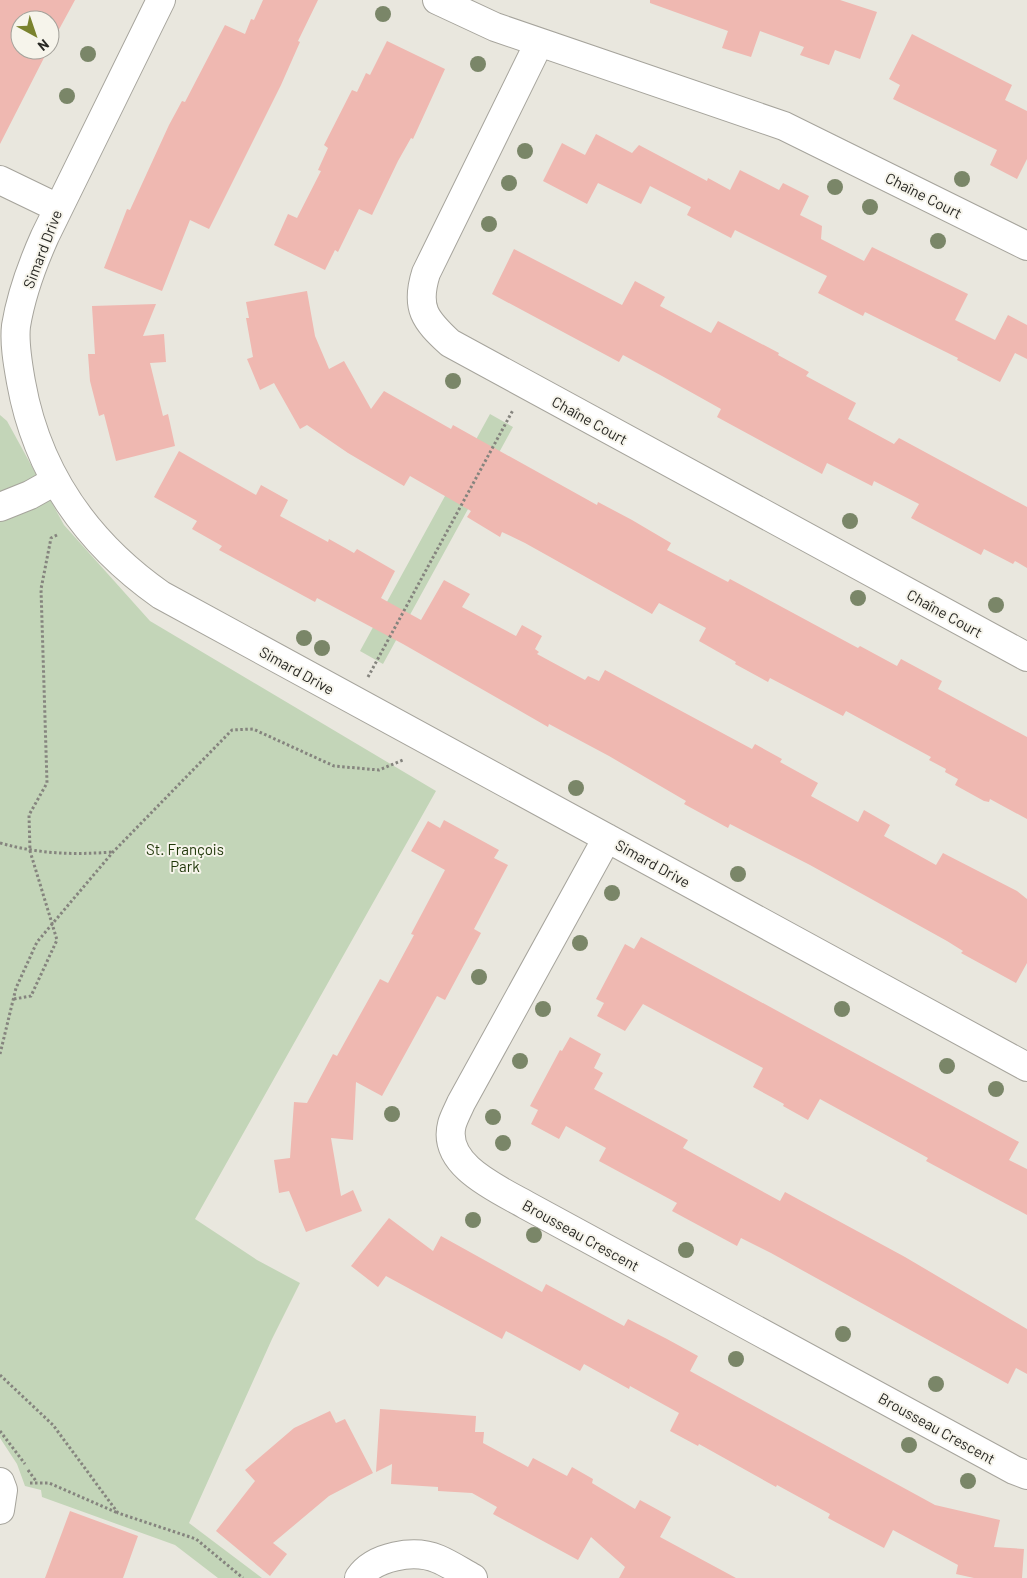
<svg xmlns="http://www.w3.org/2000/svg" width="1027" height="1578" font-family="Barlow,sans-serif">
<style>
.green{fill:#c3d5b8}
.building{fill:#efb8b1}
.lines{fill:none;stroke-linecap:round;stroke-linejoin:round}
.minor-casing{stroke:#a6a49c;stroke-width:30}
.path{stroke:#85847e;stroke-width:3;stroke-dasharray:2.5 2.5;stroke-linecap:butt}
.minor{stroke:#fff;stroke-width:28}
.tree{fill:#7a8668}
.labels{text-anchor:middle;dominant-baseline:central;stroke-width:4;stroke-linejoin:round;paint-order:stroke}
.street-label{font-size:15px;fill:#282824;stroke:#f6f4eb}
.park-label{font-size:15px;fill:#1f3608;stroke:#f6f4eb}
</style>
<rect width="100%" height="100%" fill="#e9e7de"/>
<path class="green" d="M490 414 513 427 383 664 360 651Z
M0 415 7 421 64 525 150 621 436 791 195 1219 257 1260 300 1283 272 1339 189 1523 262 1578H218L175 1545 42 1497 41 1490 25 1486 17 1464 0 1438Z"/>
<path class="building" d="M0 0H75L50 46V20H20V50H48L0 144Z
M263 0H318L298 41 300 42 281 85 209 229 190 220 162 291 104 268 127 209 130 210 169 125 182 101 185 102 225 25 245 34 251 19 254 20Z
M650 0H840L877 12 860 59 835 50 829 65 800 55 804 47 760 31 751 57 722 48 728 31 650 3Z
M912 34 1012 85 1005 100 1027 111V159L1017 179 990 165 997 150 893 99 900 85 889 79Z
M387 41 445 69 413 139 411 138 398 161 372 215 359 209 338 252 335 250 325 270 274 245 288 214 297 218 321 171 318 170 328 148 324 145 352 90 357 92 366 73 370 75Z
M596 134 632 153 639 145 707 181 708 178 730 190 740 170 779 190 783 183 809 196 800 215 822 226 821 239 864 261 872 247 968 294 955 320 995 340 1008 315 1027 325V359L1015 353 1000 382 957 360 958 358 865 312 863 316 818 293 827 276 735 230 731 238 687 215 691 207 650 186 641 204 598 183 587 204 543 181 562 143 585 155Z
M514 249 622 305 635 281 665 297 660 306 711 333 718 321 779 353 778 355 809 372 806 376 856 403 848 419 894 444 899 438 1027 507V568L1015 561 1013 564 984 549 981 555 911 518 919 504 874 481 872 486 827 463 822 474 717 417 721 409 662 376 623 355 619 362 492 294Z
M307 291 315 336 329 369 344 361 371 409 384 391 451 429 453 425 597 505 598 502 632 520 671 543 667 550 728 582 730 579 858 648 860 646 897 666 901 659 942 681 938 689 1027 737V819L990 799 989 802 984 801 955 785 958 779 945 772 946 769 929 760 931 757 846 711 843 716 770 678 768 682 735 664 736 662 699 641 706 628 659 603 652 614 525 543 502 532 500 537 467 517 471 511 410 476 404 486 348 453 307 425 300 429 274 383 260 390 247 359 253 357 246 318H249L246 302Z
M156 304 143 336 164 334 166 362 150 363 163 416 168 414 175 446 116 461 104 414 99 416 90 381 88 354H95L92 306Z
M179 451 256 495 261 485 288 500 280 516 328 542 329 539 354 553 357 549 395 571 381 598 421 620 444 580 470 594 462 607 516 636 522 625 542 636 535 649 539 652 537 654 585 680 588 676 599 681 605 670 752 749 755 744 782 759 780 762 818 783 811 796 858 822 864 810 890 825 884 836 936 865 943 853 1017 891 1027 899V963L1016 983 961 953 963 951 947 941 810 865 730 824 728 828 684 804 686 801 609 756 549 724 548 727 403 644 317 598 315 602 219 550 222 546 192 529 197 521 154 497Z
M444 820 499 850 494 858 508 865 474 929 481 933 445 1000 437 996 382 1096 356 1082 353 1140 331 1138 341 1196 353 1190 362 1211 306 1232 289 1191 279 1193 274 1160 290 1158 294 1102 307 1103 333 1054 337 1056 380 979 388 983 414 935 411 934 445 870 411 851 428 821 440 828Z
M641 937 1019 1142 1009 1160 1027 1169V1215L926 1161 928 1158 820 1099 808 1120 783 1106 784 1104 753 1087 763 1068 643 1004 625 1031 597 1016 604 1003 596 999 625 944 634 949Z
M570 1037 601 1054 594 1068 603 1073 594 1089 688 1140 683 1148 780 1201 785 1192 905 1257 1027 1329V1374L1016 1368 1008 1384 771 1253 741 1238 737 1246 672 1211 677 1203 599 1161 606 1148 566 1126 559 1139 531 1124 538 1110 530 1106 560 1050 562 1051Z
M389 1218 433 1251 441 1236 542 1292 546 1284 624 1326 628 1319 667 1339 698 1356 690 1371 935 1505 1000 1520 994 1547 1024 1549 1022 1578H974L956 1574 958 1565 893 1530 884 1548 828 1518 830 1514 777 1485 776 1487 699 1444 698 1446 670 1431 679 1413 630 1386 629 1389 584 1364 580 1371 506 1331 502 1339 386 1276 378 1287 351 1266Z
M380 1409 476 1416 475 1432H484L483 1443 528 1467 533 1458 567 1476 572 1467 593 1479 592 1483 635 1509 640 1500 671 1517 660 1537 736 1578H619L625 1567 591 1537 578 1560 493 1514 497 1507 472 1493 438 1491V1487L391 1484 392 1464 376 1472Z
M330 1411 336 1423 345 1419 373 1473 329 1496 273 1543 287 1554 270 1576 216 1531 255 1481 245 1470 294 1428Z
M70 1511 138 1536 123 1578H45Z"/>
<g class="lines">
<defs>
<path id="minor" d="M161 0 45 236C32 265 21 295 16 326 14 343 18 365 21 382 37 472 87 543 161 595L1027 1067
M437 0 495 27 784 126 1027 246
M539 43 426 273C415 308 425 320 450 343L1027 657
M0 180 58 208
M0 507 30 495 55 481
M607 838 461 1103C458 1110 454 1117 452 1124 441 1165 498 1189 526 1205L1014 1470 1027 1475
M0 1482 3 1490 0 1510
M359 1578C374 1556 414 1549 438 1559 450 1564 462 1572 473 1578"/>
</defs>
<use href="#minor" class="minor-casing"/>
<path class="path" d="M368 677 513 410
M0 843C40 854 72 855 113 852
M14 999 31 996 57 940 30 851 29 815 47 783 41 589 51 538 59 534
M0 1054 16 988 37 942 113 852 232 730 253 729 334 766 379 770 403 760
M0 1375 53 1425 118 1513 196 1539 243 1578
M0 1431 25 1464
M28 1470 36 1481
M30 1483H49L118 1513"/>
<use href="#minor" class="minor"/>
</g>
<g class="tree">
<circle cx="383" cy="14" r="8"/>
<circle cx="88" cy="54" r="8"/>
<circle cx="478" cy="64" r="8"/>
<circle cx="67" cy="96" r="8"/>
<circle cx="525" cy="151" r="8"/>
<circle cx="962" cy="179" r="8"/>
<circle cx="509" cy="183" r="8"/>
<circle cx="835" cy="187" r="8"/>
<circle cx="870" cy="207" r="8"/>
<circle cx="489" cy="224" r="8"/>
<circle cx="938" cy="241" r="8"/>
<circle cx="453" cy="381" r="8"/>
<circle cx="850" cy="521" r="8"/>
<circle cx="858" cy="598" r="8"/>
<circle cx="996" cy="605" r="8"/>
<circle cx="304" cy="638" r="8"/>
<circle cx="322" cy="648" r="8"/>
<circle cx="576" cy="788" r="8"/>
<circle cx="738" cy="874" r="8"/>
<circle cx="612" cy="893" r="8"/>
<circle cx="580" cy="943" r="8"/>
<circle cx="479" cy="977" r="8"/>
<circle cx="543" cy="1009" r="8"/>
<circle cx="842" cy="1009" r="8"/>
<circle cx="520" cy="1061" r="8"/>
<circle cx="947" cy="1066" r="8"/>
<circle cx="996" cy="1089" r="8"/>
<circle cx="392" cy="1114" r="8"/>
<circle cx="493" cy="1117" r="8"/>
<circle cx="503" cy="1143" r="8"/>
<circle cx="473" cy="1220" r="8"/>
<circle cx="534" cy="1235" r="8"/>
<circle cx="686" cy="1250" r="8"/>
<circle cx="843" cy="1334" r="8"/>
<circle cx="736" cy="1359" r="8"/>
<circle cx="936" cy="1384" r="8"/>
<circle cx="909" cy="1445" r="8"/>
<circle cx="968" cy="1481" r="8"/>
</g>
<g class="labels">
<g class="street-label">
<text transform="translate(924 195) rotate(27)">Chaîne Court</text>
<text transform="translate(42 249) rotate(-69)">Simard Drive</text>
<text transform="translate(590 420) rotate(29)">Chaîne Court</text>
<text transform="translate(945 613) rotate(29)">Chaîne Court</text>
<text transform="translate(297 670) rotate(29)">Simard Drive</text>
<text transform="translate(653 863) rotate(29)">Simard Drive</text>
<text transform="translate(581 1235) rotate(29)">Brousseau Crescent</text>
<text transform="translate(937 1428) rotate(29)">Brousseau Crescent</text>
</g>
<g class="park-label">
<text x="185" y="849">St. François<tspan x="185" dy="17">Park</tspan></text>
</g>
</g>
<g transform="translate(35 35) rotate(140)"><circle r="24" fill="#f6f4eb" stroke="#a4a29b"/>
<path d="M0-4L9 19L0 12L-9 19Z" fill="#7a822e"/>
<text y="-8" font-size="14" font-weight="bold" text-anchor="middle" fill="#282824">N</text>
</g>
</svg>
